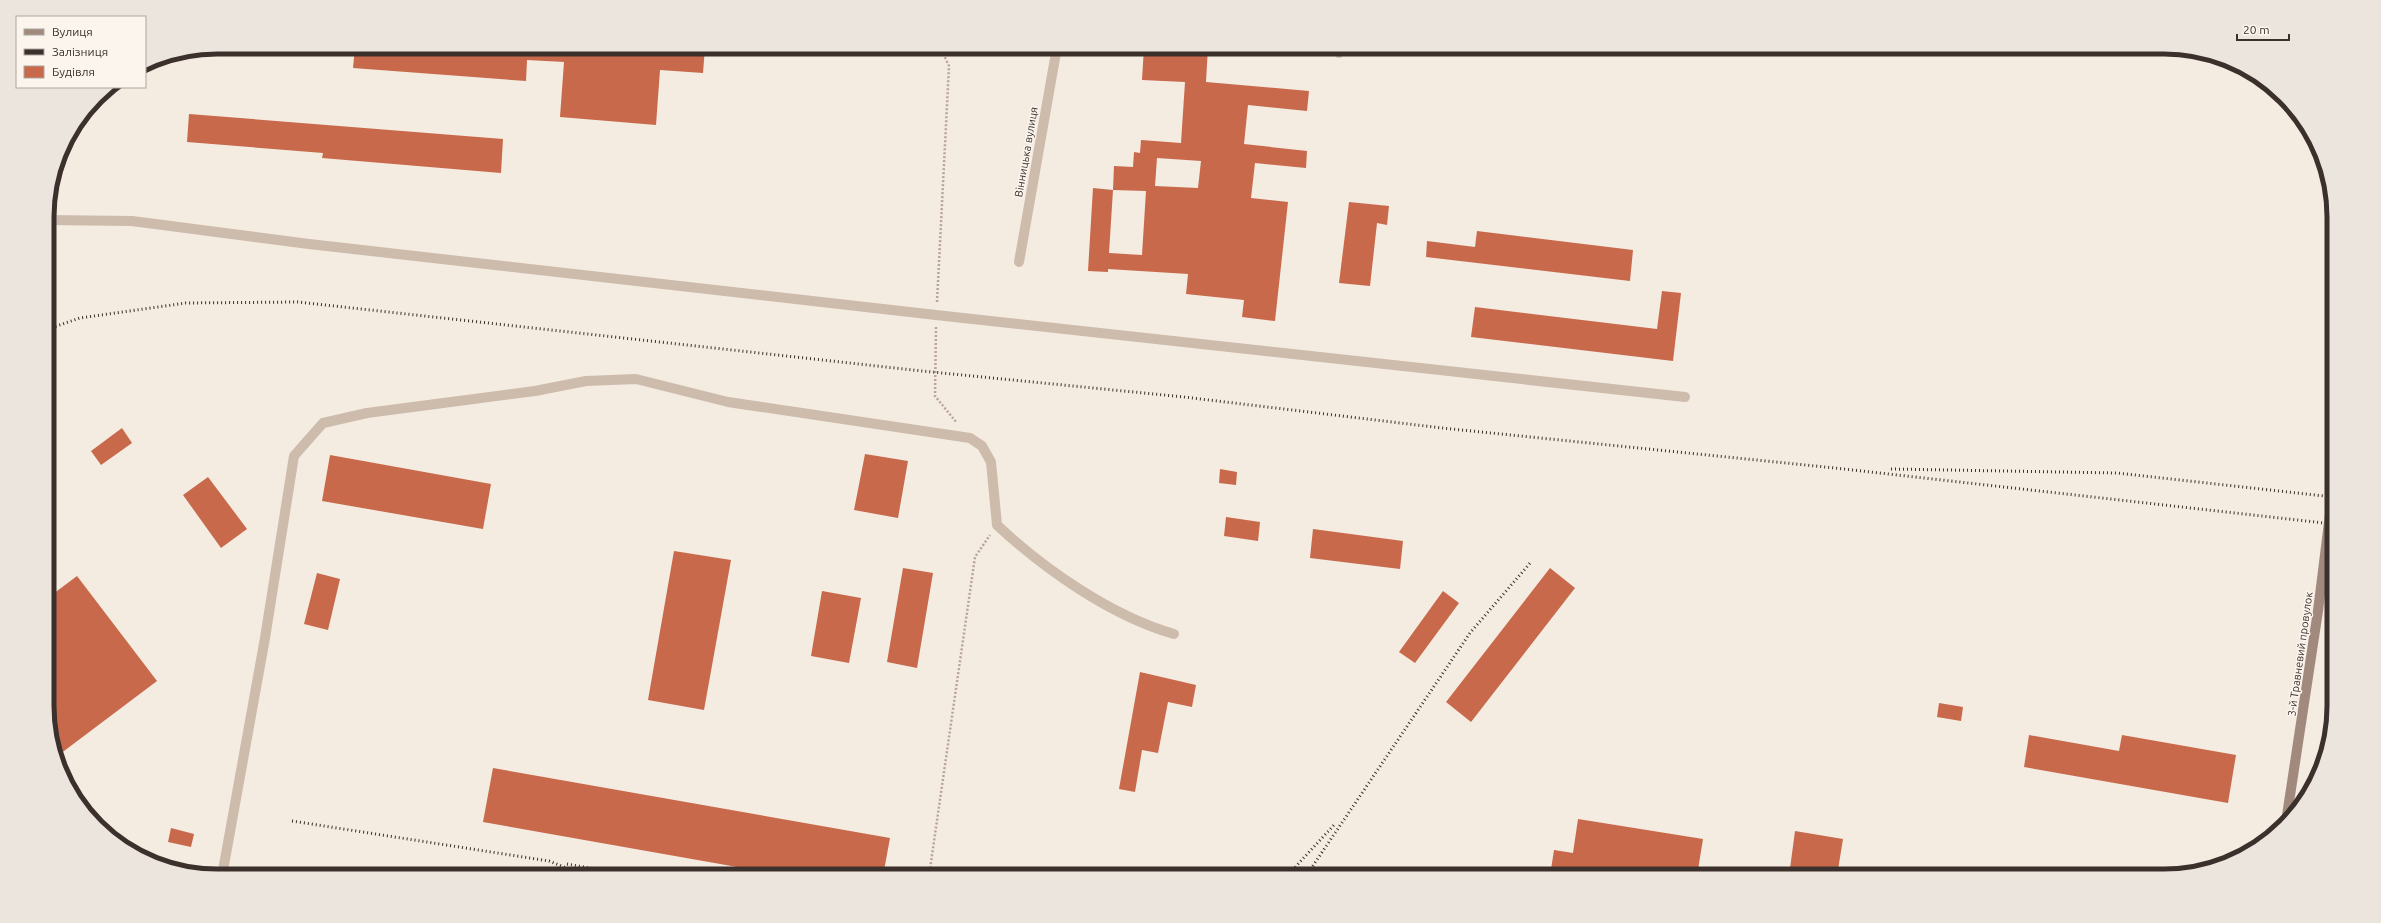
<svg xmlns="http://www.w3.org/2000/svg" width="2381" height="923" font-family="Ubuntu,sans-serif">
<style>
.building{fill:#c8694b;fill-rule:evenodd}
.lines{fill:none;stroke-linecap:round;stroke-linejoin:round}
.path{stroke:#b9a596;stroke-width:2.5;stroke-dasharray:2 2;stroke-linecap:butt}
.lane{stroke:#cdbbac;stroke-width:10}
.street{stroke:#cdbbac;stroke-width:10}
.secondary{stroke:#a18a7d;stroke-width:10}
.rail{stroke:#3b302b;stroke-width:3;stroke-dasharray:1 3;stroke-linecap:butt}
.labels{text-anchor:middle;dominant-baseline:central;stroke-width:3;stroke-linejoin:round;paint-order:stroke}
.street-label{font-size:11px;fill:#3b302b;stroke:#fbf5ee}
.rim{fill:none;stroke:#3b302b;stroke-width:5}
</style>
<rect width="100%" height="100%" fill="#f4ebe1"/>
<path class="building" d="M355 47H705L703 73 660 70 656 125 560 117 564 62 527 60 526 81 353 68Z
M1144 47H1208L1206 82 1309 91 1307 111 1248 105 1244 144 1307 151 1306 168 1255 163 1251 198 1288 202 1275 321 1242 317 1244 300 1186 294 1188 274 1108 269V272L1088 271 1093 188 1113 190 1114 166 1133 167 1134 152 1140 153 1141 140 1181 143 1185 82 1142 80ZM1157 158 1201 161 1198 188 1155 186ZM1113 190 1146 191 1142 255 1109 253Z
M189 114 503 139 501 173 322 158 323 153 187 142Z
M1349 202 1389 206 1387 225 1377 223 1370 286 1339 283Z
M1477 231 1633 250 1630 281 1426 257 1427 241 1475 247Z
M1662 291 1681 293 1673 361 1471 337 1475 307 1657 329Z
M122 428 132 443 101 465 91 451Z
M865 454 908 461 898 518 854 510Z
M330 455 491 484 483 529 322 501Z
M1220 469 1237 472 1236 485 1219 483Z
M208 477 247 529 221 548 183 495Z
M1226 517 1260 522 1258 541 1224 536Z
M1313 529 1403 541 1400 569 1310 558Z
M674 551 731 560 704 710 648 700Z
M903 568 933 573 917 668 887 662Z
M1550 568 1575 588 1471 722 1446 702Z
M317 573 340 579 328 630 304 624Z
M77 576 157 681 56 757 50 739 49 597Z
M822 591 861 598 849 663 811 656Z
M1443 591 1459 603 1415 663 1399 652Z
M1140 672 1196 685 1192 707 1168 702 1158 753 1142 750 1135 792 1119 789Z
M1939 703 1963 707 1961 721 1937 717Z
M2029 735 2119 751 2122 735 2236 755 2228 803 2024 767Z
M493 768 890 838 883 876H788L483 822Z
M1578 819 1703 839 1697 876H1550L1554 850 1573 853Z
M171 828 194 834 191 847 168 842Z
M1795 831 1843 839 1837 876H1789Z"/>
<g class="lines">
<path class="path" d="M937 302 949 66 940 47
M936 327 935 396 957 423
M929 876 975 557 990 535"/>
<path class="lane" d="M47 220 132 221 309 244 936 315 1685 397"/>
<path class="street" d="M1339 53 1340 47
M1019 262 1057 47
M222 876 265 638 294 456 323 423 367 413 535 391 586 381 636 379 728 402 970 438 982 446 991 462 997 525C1044 569 1111 616 1174 634"/>
<path class="secondary" d="M2286 822 2318 611 2333 490"/>
<path class="rail" d="M48 329 80 318 186 303 298 302 922 371 1184 397 1442 428 1835 468 2333 524
M1891 469 2117 473 2333 497
M292 821 549 861 586 876
M567 864 634 876
M1287 876 1334 825
M1306 876 1470 633 1531 562"/>
</g>
<g class="labels">
<g class="street-label">
<text transform="translate(1026 152) rotate(-80)">Вінницька вулиця</text>
<text transform="translate(2300 654) rotate(-82)">3-й Травневий провулок</text>
</g>
</g>
<path d="M0 0H2381V923H0ZM217 54H2164A163 163 0 0 1 2327 217V706A163 163 0 0 1 2164 869H217A163 163 0 0 1 54 706V217A163 163 0 0 1 217 54Z" fill="#ece5de" fill-rule="evenodd"/>
<path class="rim" d="M217 54H2164A163 163 0 0 1 2327 217V706A163 163 0 0 1 2164 869H217A163 163 0 0 1 54 706V217A163 163 0 0 1 217 54Z"/>
<rect x="16" y="16" width="130" height="72" fill="#fbf5ee" stroke="#aea6a0"/>
<rect x="24" y="29" width="20" height="6" fill="#a18a7d" stroke="#aea6a0"/>
<text x="52" y="36" font-size="12" fill="#3b302b">Вулиця</text>
<rect x="24" y="49" width="20" height="6" fill="#3b302b" stroke="#aea6a0"/>
<text x="52" y="56" font-size="12" fill="#3b302b">Залізниця</text>
<rect x="24" y="66" width="20" height="12" fill="#c8694b" stroke="#aea6a0"/>
<text x="52" y="76" font-size="12" fill="#3b302b">Будівля</text>
<path d="M2237 34v6h52v-6" fill="none" stroke="#3b302b" stroke-width="2"/>
<text x="2243" y="34" font-size="12" fill="#3b302b" stroke="#fbf5ee" stroke-width="3" paint-order="stroke">20 m</text>
</svg>
